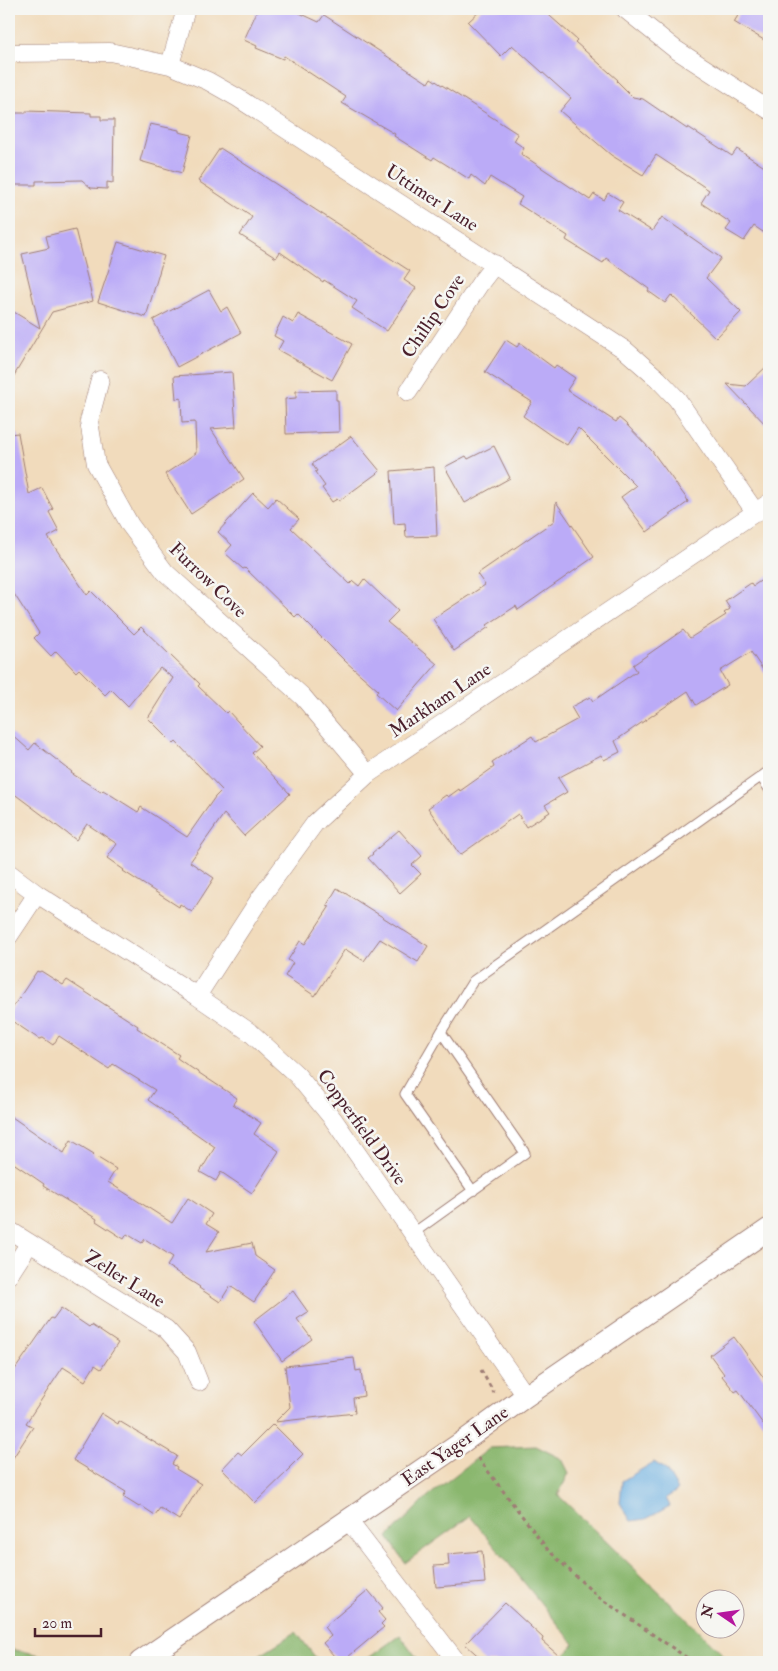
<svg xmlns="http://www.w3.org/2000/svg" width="778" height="1671" font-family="'IM FELL Double Pica',serif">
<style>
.forest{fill:#8ab76e;stroke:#6a6b4c}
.water{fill:#6bafe1;stroke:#5a6786}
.building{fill:#bbabf7}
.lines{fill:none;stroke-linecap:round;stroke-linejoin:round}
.service-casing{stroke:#9e7d74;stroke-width:11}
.minor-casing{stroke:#9e7d74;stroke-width:19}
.tertiary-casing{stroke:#9e7d74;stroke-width:23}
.path{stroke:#9e7d74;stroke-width:3;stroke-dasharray:4 4;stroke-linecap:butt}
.service{stroke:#fff;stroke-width:9}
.minor{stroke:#fff;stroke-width:18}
.tertiary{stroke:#fff;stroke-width:21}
.labels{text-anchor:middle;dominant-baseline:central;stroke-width:5;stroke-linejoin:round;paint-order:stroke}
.street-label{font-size:19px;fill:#4a1f2b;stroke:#f6f6f2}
</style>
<rect width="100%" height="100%" fill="#f6f6f2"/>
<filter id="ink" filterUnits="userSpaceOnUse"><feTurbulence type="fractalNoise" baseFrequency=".02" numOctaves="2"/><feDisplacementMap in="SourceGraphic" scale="10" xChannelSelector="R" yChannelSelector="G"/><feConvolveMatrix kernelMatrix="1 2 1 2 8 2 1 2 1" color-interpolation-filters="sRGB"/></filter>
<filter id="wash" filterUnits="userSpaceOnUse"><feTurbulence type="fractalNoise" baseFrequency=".0096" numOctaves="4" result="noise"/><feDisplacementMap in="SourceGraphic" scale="20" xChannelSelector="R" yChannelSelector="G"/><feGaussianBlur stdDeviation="1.12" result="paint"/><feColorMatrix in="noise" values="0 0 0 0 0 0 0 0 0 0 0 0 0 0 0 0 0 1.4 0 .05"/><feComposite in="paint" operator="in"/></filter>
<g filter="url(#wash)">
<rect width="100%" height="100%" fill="#f1dbbc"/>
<path class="forest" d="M536 1446 562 1459 569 1473 558 1495 731 1662H560L574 1644 470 1516 405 1563 388 1537 427 1497 490 1448Z
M296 1632 319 1662H248Z
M400 1635 420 1662H363Z
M9 1649 57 1658 50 1662H9Z"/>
<path class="water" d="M654 1462 666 1470 678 1490 666 1498 670 1506 646 1519 631 1521 620 1503 622 1481Z"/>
<g id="blocks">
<path class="building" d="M258 9H291L319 22 324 15 428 83 431 78 518 134 514 141 524 148 521 154 590 200 594 194 604 200 608 193 623 202 618 210 652 231 662 217 721 258 706 278 741 312 716 338 671 295 665 303 648 291 649 289 606 258 603 263 566 240 568 236 518 204 522 197 490 177 485 186 471 175 469 179 434 157 432 160 416 150 394 136 395 134 342 103 346 97 284 56 283 59 256 48 257 46 244 40Z
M482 9H542L577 40 575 42 618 80 617 81 633 97 643 99 687 129 688 127 732 156 737 149 769 170V236L754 226 744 241 726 230 731 223 701 203 709 190 656 155 643 175 611 155 560 111 571 98 512 45 501 56 468 22Z
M742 9H769V43L734 22Z
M26 111 91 113V116H101V120H114L113 183 107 182V189L91 188 82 180 36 181V185H12V113H26Z
M150 124 179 130V132L192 135 182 173 140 161Z
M220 148 410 271 404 280 416 288 387 331 352 308 357 301 324 280 323 282 280 252 276 258 240 235 252 217 198 181Z
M75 229 93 301 52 312 9 384V309L40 328 22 254 49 248 46 236Z
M118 242 164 256 146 317 98 302Z
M209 290 221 311 227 307 241 333 177 367 153 320Z
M298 314 352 344 332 380 278 350 283 341 274 336 283 317 293 323Z
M506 340 517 347 520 343 554 368 556 365 575 378 567 390 616 422 619 418 625 423 652 451 687 499 688 502 647 532 621 497 636 486 578 428 567 445 553 437 523 416 532 402 485 372Z
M769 364V428L727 384 746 386Z
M232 372 236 427 211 429 244 479 191 514 165 474 196 453 195 422 182 423 181 398 176 399 174 376Z
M336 390V400H338L339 432 286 434 285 399 296 398V391Z
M18 433 29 494 42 488 53 509 49 512 59 531 48 537 87 595 91 591 134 634 141 627 200 684 198 686 226 713 228 711 260 746 252 753 290 794 244 836 224 814 190 862 214 878 192 912 180 904 179 907 123 871 124 870 107 858 117 844 87 824 76 840 9 790V732L29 750 35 743 72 772 71 773 101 792 103 790 138 812 141 807 187 837 215 797 222 790 176 742 174 744 148 718 173 678 160 668 128 706 111 689 105 695 79 669 76 672 56 651 51 656 34 638 39 633 9 586V434Z
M351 436 380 471 339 501 337 499 332 502 322 488 325 486 315 472 317 471 312 464Z
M494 446 510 478 465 503 445 467 466 456 468 459Z
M434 467 437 536 406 537 405 523 394 524 391 471Z
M253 493 268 507 276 498 299 519 291 528 350 584 353 581 359 586 364 579 398 611 387 622 437 664 396 711 376 693 378 690 345 661 298 614 295 617 245 568 243 569 225 553 232 545 218 532Z
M556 502 594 557 518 610 516 606 487 625 489 627 454 651 433 619 485 585 477 574 554 521Z
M769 575V679L751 652 720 671 728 685 696 705 688 691 615 741 620 752 604 760 601 755 558 778 567 792 545 805 550 812 526 827 518 814 460 855 428 808 446 795 448 797 459 789 460 791 494 767 492 762 532 736 536 742 578 719 571 707 590 697 593 701 637 671 633 665 683 630 690 638 726 615 724 613 730 609 725 601 751 583 753 586Z
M399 830 422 856 412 865 421 874 400 893 368 858 373 854 372 853Z
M337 888 428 946 418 962 380 939 364 961 345 949 315 996 285 976 293 963 288 960 300 941 305 944 330 906 327 905Z
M37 971 39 972 41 971 63 985 67 980 138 1026 137 1028 179 1055 177 1058 187 1065 237 1098 233 1104 261 1123 254 1134 279 1151 252 1193 221 1172 216 1181 200 1172 215 1147 148 1100 155 1090 113 1064 109 1069 59 1036 53 1045 43 1038 39 1039 9 1019V1013Z
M9 1115 64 1153 71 1140 94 1154 93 1155 116 1169 108 1182 172 1223 188 1198 212 1214 206 1224 219 1232 206 1252 252 1243 255 1256 275 1270 254 1302 230 1286 220 1302 199 1288 200 1287 167 1266 173 1257 145 1239 142 1243 127 1234 124 1239 96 1221 97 1219 43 1186 44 1184 9 1160Z
M293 1291 308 1312 297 1319 312 1339 282 1361 254 1321Z
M61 1308 89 1327 91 1325 118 1343 101 1369 95 1365 85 1381 63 1367 26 1423 33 1427 9 1464V1378L51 1318 53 1319Z
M734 1337 769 1385V1432L738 1390 735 1392 722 1376 724 1374 710 1355Z
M354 1358 356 1371 361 1370 364 1396 353 1398 355 1413 275 1422 290 1407 285 1366Z
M101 1413 118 1424 119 1421 177 1456 172 1464 177 1467 176 1469 201 1484 179 1520 160 1508 155 1515 140 1505 139 1507 123 1497 126 1492 73 1460Z
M273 1424 303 1454 289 1468 290 1469 255 1503 222 1469 238 1452 242 1455Z
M482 1551 485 1583 436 1587 434 1566 449 1565 448 1554Z
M368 1590 383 1608 378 1612 385 1620 381 1624 384 1627 342 1662H339L323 1643 331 1636 324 1627Z
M505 1603 543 1638 542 1641 566 1662H485L465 1644Z"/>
</g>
</g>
<g filter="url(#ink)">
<use href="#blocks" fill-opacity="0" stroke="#9e7d74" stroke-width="1"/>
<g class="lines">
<defs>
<path id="service" d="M761 777 769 789
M441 1032 473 981 769 771
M412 1234 525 1153 441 1032 405 1094 473 1191"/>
<path id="minor" d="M625 9 675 49 769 110
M9 53 110 52 170 65 208 81 238 98 625 350 658 379 677 399 756 513
M170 65 186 9
M100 380 89 421 96 464 130 525 165 572 303 697 368 774
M408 392 481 282 495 264
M9 873 37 894 197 996 251 1033 297 1075 333 1119 526 1396
M9 936 37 894
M197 996 261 897 315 823 368 774 769 503
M9 1230 166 1329 187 1352 199 1382
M9 1275 29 1244
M348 1520 457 1662"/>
<path id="tertiary" d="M140 1662 464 1441 526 1396 769 1229"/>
</defs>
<use href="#service" class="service-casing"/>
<use href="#minor" class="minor-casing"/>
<use href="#tertiary" class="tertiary-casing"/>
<path class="path" d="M481 1370 494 1393
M478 1458 548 1550 597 1596 693 1662"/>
<use href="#service" class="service"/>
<use href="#minor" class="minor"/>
<use href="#tertiary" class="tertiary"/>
</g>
</g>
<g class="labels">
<g class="street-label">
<text transform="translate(432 198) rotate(33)">Uttimer Lane</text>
<text transform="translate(433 316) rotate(-56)">Chillip Cove</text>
<text transform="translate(208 580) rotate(44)">Furrow Cove</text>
<text transform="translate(440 700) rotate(-34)">Markham Lane</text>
<text transform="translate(362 1127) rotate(54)">Copperfield Drive</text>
<text transform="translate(125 1279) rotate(32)">Zeller Lane</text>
<text transform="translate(455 1446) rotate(-35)">East Yager Lane</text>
</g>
</g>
<rect width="778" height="1671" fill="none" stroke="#f6f6f2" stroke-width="30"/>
<g transform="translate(720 1614) rotate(283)"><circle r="24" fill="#f6f6f2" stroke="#b1a0a2"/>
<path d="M0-4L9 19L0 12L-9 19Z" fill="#b5179e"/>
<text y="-8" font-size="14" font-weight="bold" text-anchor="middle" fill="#4a1f2b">N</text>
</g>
<path d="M35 1628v8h66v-8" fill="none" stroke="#4a1f2b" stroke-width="2.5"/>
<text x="42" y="1628" font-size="15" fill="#4a1f2b" stroke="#f6f6f2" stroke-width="4" paint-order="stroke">20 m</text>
</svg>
